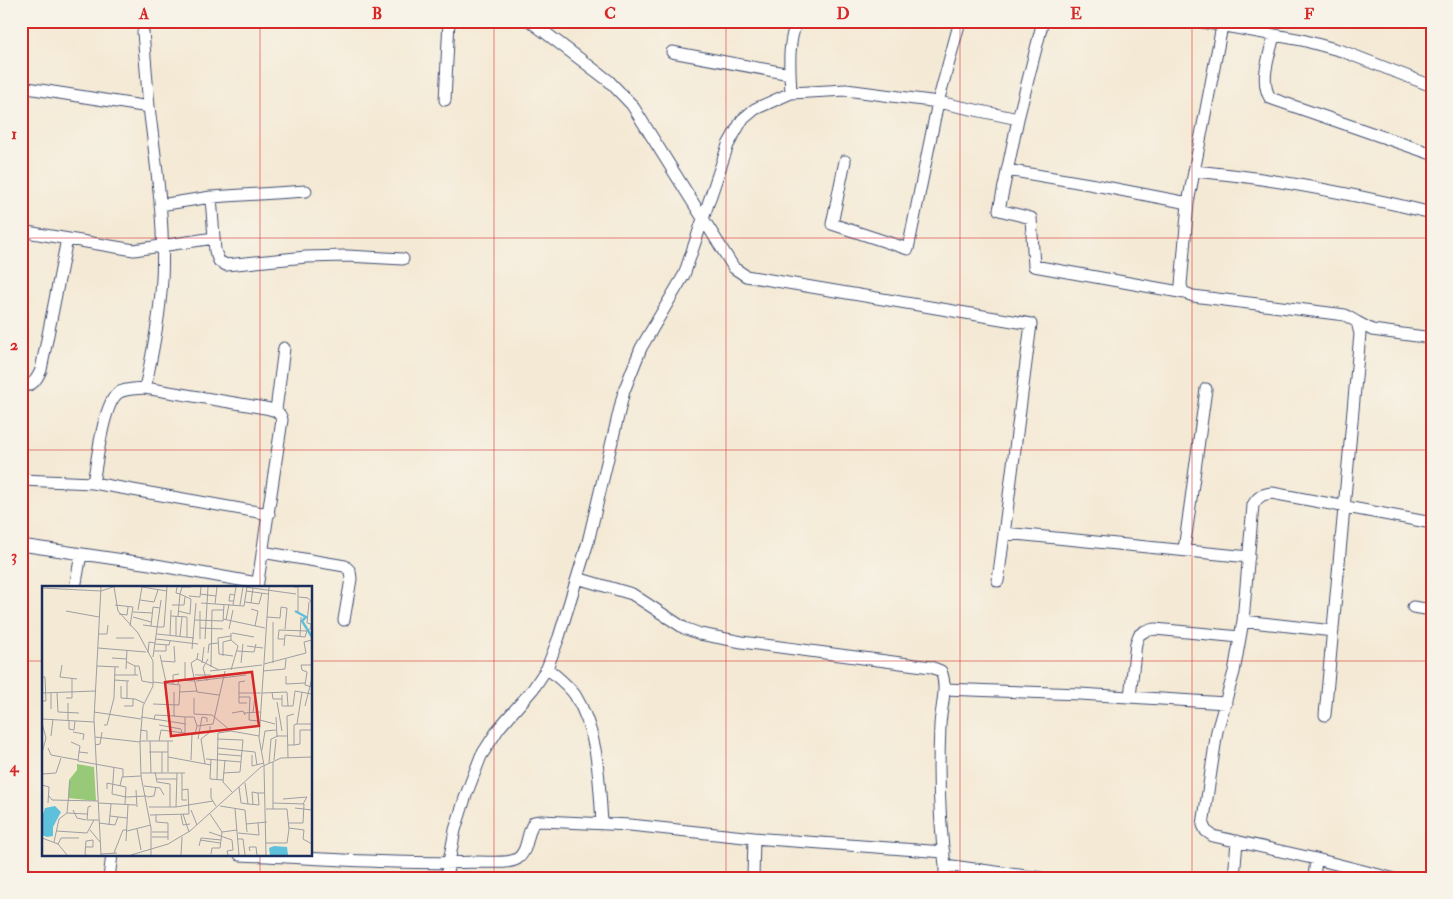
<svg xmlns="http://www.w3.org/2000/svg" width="1453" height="899" font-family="'IM FELL Double Pica',serif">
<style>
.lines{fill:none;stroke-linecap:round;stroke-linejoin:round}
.street-casing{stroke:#3c4b70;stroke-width:13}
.street{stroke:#fff;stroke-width:11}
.grid{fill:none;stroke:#d62828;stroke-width:1;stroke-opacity:0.55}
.inset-river{fill:none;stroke:#5ec1dc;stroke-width:2.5}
.inset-road{fill:none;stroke:#9d9fa5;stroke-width:1}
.view{fill:#d62828;fill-opacity:0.15;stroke:#d62828;stroke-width:2.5}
.inset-edge{fill:none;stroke:#1b2f5e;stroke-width:2.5}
.neatline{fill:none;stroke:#d62828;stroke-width:2}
.grid-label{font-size:16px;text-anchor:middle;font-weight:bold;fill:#d62828}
</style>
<rect width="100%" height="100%" fill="#f7f3e8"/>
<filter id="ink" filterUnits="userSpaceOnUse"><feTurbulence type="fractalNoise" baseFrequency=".02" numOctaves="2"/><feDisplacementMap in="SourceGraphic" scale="10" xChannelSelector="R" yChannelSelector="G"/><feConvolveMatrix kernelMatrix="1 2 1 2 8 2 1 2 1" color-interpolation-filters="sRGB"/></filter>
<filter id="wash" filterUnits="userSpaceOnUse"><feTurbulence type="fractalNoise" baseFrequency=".0096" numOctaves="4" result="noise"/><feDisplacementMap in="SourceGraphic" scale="20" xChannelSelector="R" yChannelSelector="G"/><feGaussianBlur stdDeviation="1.12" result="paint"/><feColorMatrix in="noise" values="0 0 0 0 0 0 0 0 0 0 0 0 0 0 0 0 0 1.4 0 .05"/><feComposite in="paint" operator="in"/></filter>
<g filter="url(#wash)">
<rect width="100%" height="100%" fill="#f4e9d4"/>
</g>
<g filter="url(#ink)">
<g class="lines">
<defs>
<path id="street" d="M530 21 609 81 632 105 734 268 746 276 1031 324 998 581
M1197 21 1302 40 1342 51 1432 86
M1222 26 1188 203 1181 285 1183 292 1193 296 1345 315 1357 322 1360 334 1325 715
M143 32 149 107
M1274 35C1270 55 1259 79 1270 98L1432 154
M672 52 790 74
M21 87 149 107C156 164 165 222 162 279 160 316 153 352 145 388 136 389 126 388 118 393 103 404 97 463 93 483L269 514
M791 93C790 69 787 44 797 21
M445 100 449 21
M1018 119 999 210 1031 218 1034 266 1185 293
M845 161 832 224 908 249 938 102 960 21
M1007 170 1095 185 1188 203
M1194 171C1275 178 1353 194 1432 213
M211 197 215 251 219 261 226 265 306 257 347 256 403 259
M160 205 211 197 306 191
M21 231 134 250 214 238
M1357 322 1372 330 1432 338
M21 387C33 385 36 381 41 370L67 239
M145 388 265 408C274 410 280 411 282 420L257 588
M276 410 284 348
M21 480 93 483
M1004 533 1249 557
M21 545 150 564 257 583
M1184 550 1206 389
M262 552 345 566 350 571 351 579 344 620
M577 578 632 594 684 628 700 634 742 642 931 667 941 671C948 688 941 707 940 725 938 771 939 819 945 865V878
M75 588 81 554
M1413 607 1432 610
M1243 621 1333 631
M547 668C556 676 568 685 575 695 599 734 599 780 602 823
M944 689 1080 694 1226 703
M1130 697 1136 643 1139 635 1145 631 1155 629 1240 637
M240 855C320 858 400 865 479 862 490 862 508 864 517 859 529 851 526 833 534 822L541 821 630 825 754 838 944 852
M945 865 1041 878
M109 878 112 855
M446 878 455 830 466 795 481 756 499 728 533 689 547 668 559 637 588 542 624 391 641 348 684 275 728 145 742 120 755 109 791 93 846 90 938 102 1018 119 1043 21
M753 878 754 838
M1234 878 1237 841
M1314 878 1316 859
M1391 878 1316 859 1213 836 1206 831 1203 825 1217 731 1234 672 1243 621 1253 505C1258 496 1263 494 1272 493L1432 523"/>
</defs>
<use href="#street" class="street-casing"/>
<use href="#street" class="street"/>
</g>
</g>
<path class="grid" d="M260 21V588M494 21V878M726 21V878M960 21V878M1192 21V878M21 238H1432M21 450H1432M21 661H44M311 661H1432M260 855V878"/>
<g transform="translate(42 586)">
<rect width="270" height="270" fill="#f4e9d4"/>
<path d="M35 178 52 181 54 215 26 212 27 194 35 184Z" fill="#97c979"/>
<path d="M13 220 19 226 11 241V250L5 251 0 249V231L3 222ZM232 260 245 261 246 269H228L227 262Z" fill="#5ec1dc"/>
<path class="inset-river" d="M253 25 264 31 260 35 270 51"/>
<path class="inset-road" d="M59 1 52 133 59 269M72 1 76 25 96 47 111 75V100L101 120 98 156 99 190 109 242V269M100 1 125 5M135 1 134 7 138 8 136 30M203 1 254 8M252 1H256V27M0 2 59 5 71 1M204 5 226 8M158 8 174 10M147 10 158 11 159 1M257 11 266 12 270 17M98 14 112 16 116 4M191 15H187L188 8 192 9M203 16 217 18 220 7M159 17 202 20 205 1M209 17 211 2M173 18 175 1M73 19 91 21 88 40M130 19H142L143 11M191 19 194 1M198 19 201 1M209 23 216 25 213 40M96 24 100 1M24 25 57 31M136 25 148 28 149 13 138 8 140 1H149M91 26 111 27M77 28 85 29 86 21M129 30 145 31V51M91 31 109 36M225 31 238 32 239 21 245 22 243 43M181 33 223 42M153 34 181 35 182 18M184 34 187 18M101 39 116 41M109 40 111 21 118 22M116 41H122L125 1M158 42 181 43M187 43 191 24M265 45 269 42V38L265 37 267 16M190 47 212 51M56 48H65L66 39M115 48 152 52M128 49 129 24M134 50V30M138 50 140 31M189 50 176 52 177 68 191 70M258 50 259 31M74 52H92M114 53 156 58M158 53V25M163 53 166 1M113 58 127 59 128 55M205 60 221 62M242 60 243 49 263 51 265 45 237 44 236 53H242M56 62 104 66M150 63 154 17M112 65H124V59M195 65 212 66 214 58M106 67 107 56 113 57M156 67 155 73 149 77 155 106 177 109M166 67 167 58 176 57M118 69 124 96M181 70V56L189 54M111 71 119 14M70 72 85 73M155 73 177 84M119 75 133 76 132 60M85 76 93 80V89M143 76V94M160 77 162 61M199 77 201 58M231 77V36M222 78 264 67 262 56 270 54M20 79 18 91 35 93M270 79H259L260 84 265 86 263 99 270 101M55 80 77 81M93 80H97L100 95 111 97M169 81 170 24H182M84 83 85 64M189 84 196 60 189 54V47M168 85 220 79M221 85 243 83 244 73M72 89H96M153 89H169M244 90V98L263 97M0 91H3L4 115H0M72 94 87 95M85 95V113M154 95 204 89M165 95 161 82 166 73M203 95 197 96V117H205M131 98V89L137 88M136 98 137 94 153 95M79 100V112L93 113 102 117M132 106V130L143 131V147M138 106 155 105M230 106 231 113H240M260 106 255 138H270M0 107 53 105M9 107V123M15 107 16 126 37 127M197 107H219M220 107 245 106 246 120H251L253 105 270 108M240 109V120H246M197 111H208L207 134 216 135M24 112H30V92M152 112V128L170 129 189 145 217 150M235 116 240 145M111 118 137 119 138 99 111 96M82 120H91V113M263 120 270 92M52 126 99 133M211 126 213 111M190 127 201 125 203 129M202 127 218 126M99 131 144 138M143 131H152L155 140M234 131 235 150H246M0 133 52 136M26 134V117M27 134V143L32 144 33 135M112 134 113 129 133 130M218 134 233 138M0 137 4 152 0 167M62 139H65L72 112 73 81M117 139 139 143 140 147M98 144 105 145V154M31 146 42 148 41 154M150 148H153L155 140 171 138 183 85M9 150 11 133M53 151 98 156M156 153 160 131 165 132V136M175 153 201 154 198 186 181 187M98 155H131M108 155 109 187M117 155 119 144 150 148 149 174M29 156 38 160 37 166M53 159 58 158 60 146M246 159H252V139L255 138M252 159 258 158V144H270M6 162 9 169 36 174M176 162 213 166 215 179M220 164 223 145 234 144M107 166H126M46 167 37 166 36 175 81 183V191M176 168 200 170M210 169V180L222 177M126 171 169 179M246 172 245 130 252 128M164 173 199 176M169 173 168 193 181 194M183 174 181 196 190 206M232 174 234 153M231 176V223M227 177 229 153 236 150M163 178 159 153 168 146V140M222 179 217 152 227 1M222 180 224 269M72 181 70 208 84 211 105 210M113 186 115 196 128 198V221M126 186V155M99 187H143M120 187V166M140 187V214H145M0 188 14 187 19 172M114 193H135M175 193 176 147 189 145M203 197 206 218 217 219 216 207H223M0 199 7 201 6 217M78 200 80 191 99 190M102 200 118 202 122 209M197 201 199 217 206 218M169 202V212L174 220M65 203V197L84 201 83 218M94 204 95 221M7 210 10 214 56 215M105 211 112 210 114 201M241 213 265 211 261 218M56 217 94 219M231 217 262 218 261 237H246M211 218 210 206 216 207M49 220 46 221 45 234H57M178 220 203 224 205 246M107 221H134L171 215M134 221 135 187M253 222 270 224M193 223 197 269M31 224 35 232 44 234M149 224 155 239M25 227 45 228M141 228 147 246M168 228 180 246M108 229 147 228 146 203 140 204M114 229V236L126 237V254M139 229 141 239 148 238M68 230 85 232M57 237 73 239 76 231M204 238 225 236M67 239 69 218M247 242 262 244 261 253 270 258M95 243 99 264M48 244 58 256M14 245 45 247 52 234M85 245 109 239M110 246H126M167 246 190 254 191 264 185 265 186 269M196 247 217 249 216 237M110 251H126M0 252 16 258 25 269M195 253H201L203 269M158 254 178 257M84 255 86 219M12 256 17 233 25 227 28 195M224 257H245L247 243 245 223H224M16 258 19 252H37M157 260 159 252 179 254M43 261H51V254L44 255 43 267 44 269M208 265 207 261H214L215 269M72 267 81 244H85M59 268 75 267M169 268 170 262H178L180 246 195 244M89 269 126 258 148 245 219 181 239 172 270 171M139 269 140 251"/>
<path class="view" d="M210 86 217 140 129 150 123 96Z"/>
<rect width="270" height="270" class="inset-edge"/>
</g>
<rect width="1453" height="899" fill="none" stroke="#f7f3e8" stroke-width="55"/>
<rect x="28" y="28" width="1398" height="844" class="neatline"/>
<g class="grid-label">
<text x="144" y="19">A</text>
<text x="377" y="19">B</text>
<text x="610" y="19">C</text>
<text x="843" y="19">D</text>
<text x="1076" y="19">E</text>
<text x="1309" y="19">F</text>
<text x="14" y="139">1</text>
<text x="14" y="350">2</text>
<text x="14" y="561">3</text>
<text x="14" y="772">4</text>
</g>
</svg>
